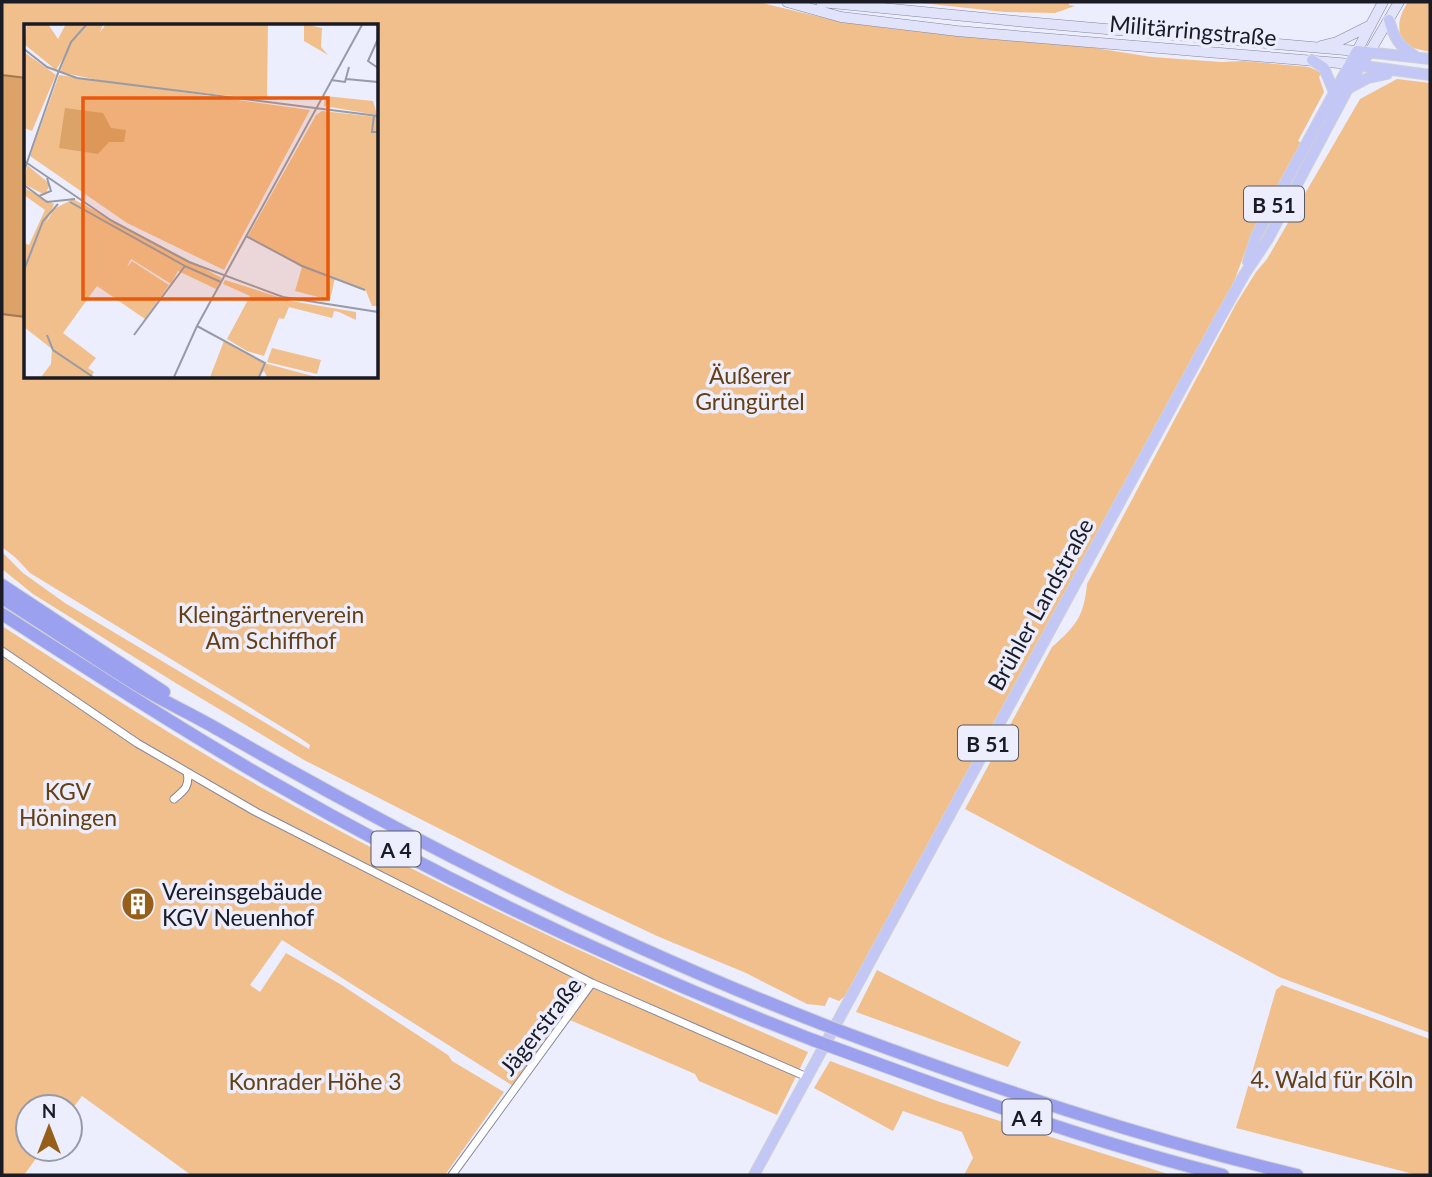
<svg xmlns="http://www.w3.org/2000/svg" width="1432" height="1177" font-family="Lato,sans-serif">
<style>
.green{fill:#f1bf8b;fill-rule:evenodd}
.water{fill:#dba367;stroke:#a17a53;stroke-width:2}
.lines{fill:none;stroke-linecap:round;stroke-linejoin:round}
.minor-casing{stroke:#83869c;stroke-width:9}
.secondary-casing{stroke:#83869c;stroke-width:11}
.primary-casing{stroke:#d1d1d3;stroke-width:12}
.motorway-casing{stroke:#d1d1d3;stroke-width:14}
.minor{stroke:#fff;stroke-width:7}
.secondary{stroke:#e1e3fa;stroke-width:10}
.primary{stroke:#c3c7f5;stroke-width:10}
.motorway{stroke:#9ba1ef;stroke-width:12}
.motorway-bridge-casing{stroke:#d1d1d3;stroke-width:14;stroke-linecap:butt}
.motorway-bridge{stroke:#9ba1ef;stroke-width:12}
.labels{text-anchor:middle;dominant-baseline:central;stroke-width:7;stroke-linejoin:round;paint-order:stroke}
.shield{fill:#eceefd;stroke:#595a65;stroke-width:2}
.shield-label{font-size:21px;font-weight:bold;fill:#1a1b24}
.street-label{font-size:23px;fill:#1a1b24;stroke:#eceefd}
.park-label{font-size:23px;fill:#653f11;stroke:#eceefd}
.poi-label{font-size:23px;fill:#1a1b24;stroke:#eceefd;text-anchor:start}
.inset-road{fill:none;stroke:#989aa6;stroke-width:2}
.view{fill:#e8590c;fill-opacity:0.15;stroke:#e8590c;stroke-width:3.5}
.inset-edge{fill:none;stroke:#1a1b24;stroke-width:3.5}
</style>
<rect width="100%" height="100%" fill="#eceefd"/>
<path class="green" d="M2 2H758L837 21 895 29 1076 45 1152 57 1221 62 1244 61 1309 67 1322 73 1319 77 1324 92 1298 141 1302 143 1248 244 1233 284 864 963 845 996 839 1001 829 997 825 1006 807 1004 746 973 657 936 566 893 304 760 174 682 33 594 2 569V552L23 573 65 603 309 749 310 745 300 738 30 573 16 558 2 547ZM26 26H376V376H26Z
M912 2H1069V5L1075 6 1055 13 1004 12Z
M1408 2H1430V52L1405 46C1396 29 1398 18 1408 2Z
M1397 79 1430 83V1033L1279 977 965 809 1052 647C1076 626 1084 616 1087 584L1236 304 1256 272 1267 259 1360 99Z
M2 626C89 682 176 739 266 790 441 890 624 972 808 1052L777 1115 699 1081 695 1074 570 1020 553 1009 542 1025 551 1032 513 1086 282 940 250 985 260 992 286 953 340 984 448 1055 452 1061 504 1092 445 1175H191L82 1096 70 1112V1107H28V1149H43L24 1175H2Z
M877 970 1021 1042 1008 1067 856 1012Z
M1282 985 1430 1039V1175H1417L1236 1128 1276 990Z
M830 1061 940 1102 1171 1175H964L973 1158 962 1132 903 1111 893 1131 814 1088Z"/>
<path class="water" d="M2 75 26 78V317L2 314Z"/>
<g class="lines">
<defs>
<path id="minor" d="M2 651 137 743 256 812 592 983
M174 799C185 790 190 786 187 772
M452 1175 592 983 807 1077"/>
<path id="secondary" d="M787 2 841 17 957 31 1351 64
M821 2 1026 22 1357 51 1383 2
M1321 46 1337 42 1371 25
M1369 53 1399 2"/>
<path id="primary" d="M1389 20C1394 38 1399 46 1415 56
M1312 60 1324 68 1334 92
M1357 65 1430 75
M1347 89 1368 78 1387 74
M1248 262 1256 236 1357 51 1430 59
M754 1175 1221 316 1244 275 1268 239 1360 66 1369 53"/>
<path id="motorway" d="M2 585 164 692
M2 598C48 627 93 658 140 687 165 702 193 715 219 730 413 842 613 943 822 1024
M2 614C91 671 180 729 272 782 446 882 627 968 813 1040
M843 1032C993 1088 1142 1138 1297 1175
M835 1048C963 1095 1091 1142 1223 1175"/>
</defs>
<use href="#minor" class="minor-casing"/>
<use href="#secondary" class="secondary-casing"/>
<use href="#primary" class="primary-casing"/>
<use href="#motorway" class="motorway-casing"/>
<use href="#minor" class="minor"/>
<use href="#secondary" class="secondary"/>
<use href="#primary" class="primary"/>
<use href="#motorway" class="motorway"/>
<defs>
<path id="motorway-bridge" d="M822 1024 843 1032
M813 1040 835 1048"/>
</defs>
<use href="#motorway-bridge" class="motorway-bridge-casing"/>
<use href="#motorway-bridge" class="motorway-bridge"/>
</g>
<defs>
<symbol id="building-disc" viewBox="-11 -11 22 22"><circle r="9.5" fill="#965f19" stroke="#eceefd"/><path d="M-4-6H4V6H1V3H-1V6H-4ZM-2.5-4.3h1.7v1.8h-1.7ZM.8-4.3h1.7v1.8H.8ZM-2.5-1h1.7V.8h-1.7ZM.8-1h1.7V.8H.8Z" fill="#fff"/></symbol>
</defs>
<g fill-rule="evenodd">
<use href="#building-disc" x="119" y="885" width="38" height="38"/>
</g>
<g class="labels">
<g class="shield">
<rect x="1244" y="186.5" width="60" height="35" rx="5"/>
<rect x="958" y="725.5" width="60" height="35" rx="5"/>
<rect x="371.5" y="831.5" width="49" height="35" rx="5"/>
<rect x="1002.5" y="1099.5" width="49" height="35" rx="5"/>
</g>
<g class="shield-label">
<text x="1274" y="204">B 51</text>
<text x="988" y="743">B 51</text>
<text x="396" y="849">A 4</text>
<text x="1027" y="1117">A 4</text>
</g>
<g class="street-label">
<text transform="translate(1193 30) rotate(5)">Militärringstraße</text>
<text transform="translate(1040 604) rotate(-61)">Brühler Landstraße</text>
<text transform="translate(540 1026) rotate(-52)">Jägerstraße</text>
</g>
<g class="park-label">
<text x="750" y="375">Äußerer<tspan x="750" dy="26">Grüngürtel</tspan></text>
<text x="271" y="614">Kleingärtnerverein<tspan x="271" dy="26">Am Schiffhof</tspan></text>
<text x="68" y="791">KGV<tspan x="68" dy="26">Höningen</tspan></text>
<text x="1332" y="1079">4. Wald für Köln</text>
<text x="315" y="1081">Konrader Höhe 3</text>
</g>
<g class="poi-label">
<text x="162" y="891">Vereinsgebäude<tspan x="162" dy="26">KGV Neuenhof</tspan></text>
</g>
</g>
<g transform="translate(24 24)">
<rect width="354" height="354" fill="#eceefd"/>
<path d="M3 0H24L34 15 42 0H61L32 46 0 20ZM64 0H79L76 8 82 0H244L243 75 107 63 36 48 46 21ZM280 0 298 4 297 23 304 31 280 17ZM0 28 32 51 8 107 0 104ZM35 51 286 86 200 246 103 199 6 132ZM301 72 349 77 353 91 300 82ZM298 87 353 93V282H348L342 267 311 254 306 276 271 267 278 243 224 212 292 91ZM3 141 26 160 21 171 0 160ZM0 164 30 180 22 199 30 185 49 175 198 254 192 265 154 247 147 260 107 235 103 243 108 237 145 261 121 295 73 262 39 309 72 334 64 344 70 348 67 353H17L27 340 28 325 0 303V219L5 221 21 186 0 171ZM201 256 267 277 332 288V296L315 288 310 287 308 294 265 283 260 295 255 294 240 332 223 327 203 315 226 272 199 260ZM200 317 240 339 292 353H243L240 347 234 353H186ZM248 324 297 336 293 350 243 338Z" fill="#f1bf8b"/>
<path d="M41 84 79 89 87 104 102 106 100 118H85L74 130 35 124Z" fill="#dba367"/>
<path class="inset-road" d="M354 15 344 37 354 44M0 25 23 43 53 54 354 92M34 49 47 18 63 0M322 55 354 58M307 56 321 58 325 43M350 91 348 108H354M0 137 88 197 165 238 259 273 354 288M0 147 34 49M0 161 23 178 51 175M15 172 27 167 23 154M46 178 161 242M222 212 278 242 341 266M0 246 19 197 34 180M173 302 241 339 235 353M23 311 29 326 69 353M110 311 161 242 197 258M150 353 173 302 338 1"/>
<path class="view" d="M59 74H304V275H59Z"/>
<rect width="354" height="354" class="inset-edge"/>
</g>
<rect width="1432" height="1177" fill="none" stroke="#1a1b24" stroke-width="7"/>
<g transform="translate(49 1128)"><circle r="33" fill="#eceefd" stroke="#989aa6" stroke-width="2"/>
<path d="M0-5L12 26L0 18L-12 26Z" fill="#965f19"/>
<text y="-10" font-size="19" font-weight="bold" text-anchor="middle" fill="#1a1b24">N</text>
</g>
</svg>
